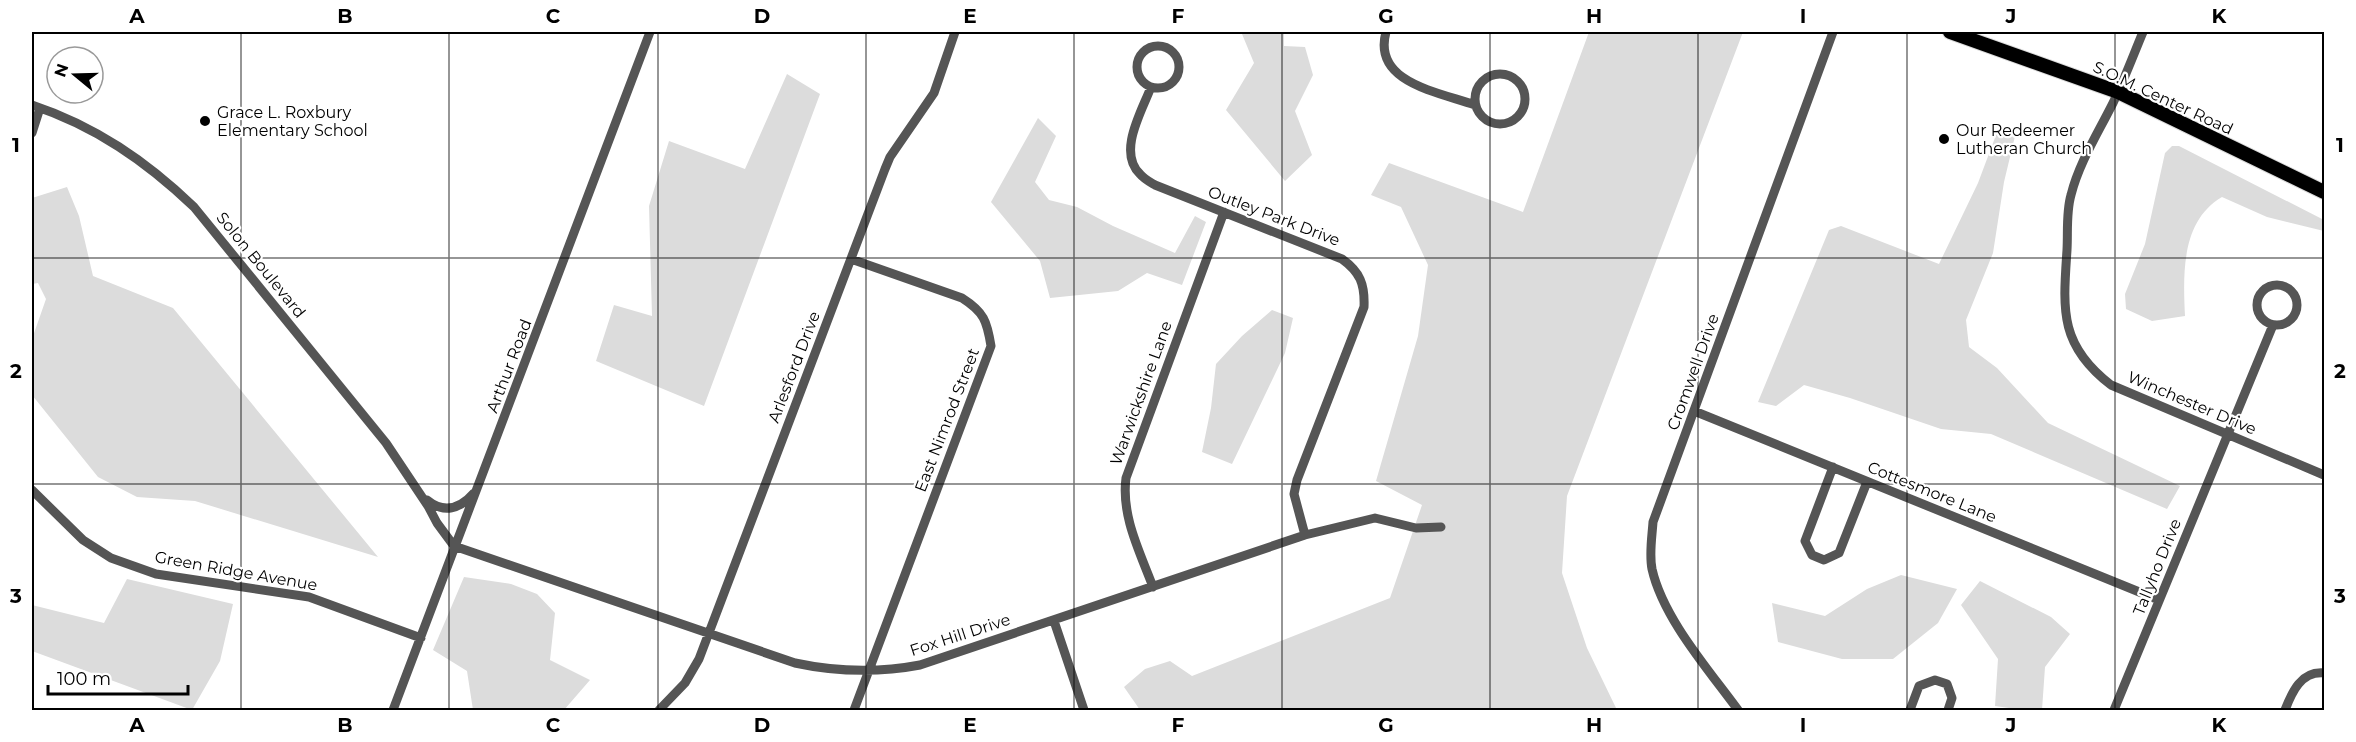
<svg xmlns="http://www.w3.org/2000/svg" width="2356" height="742" font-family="Montserrat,sans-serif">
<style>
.green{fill:#dcdcdc}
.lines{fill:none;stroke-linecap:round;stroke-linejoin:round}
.primary-casing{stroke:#dbdbdb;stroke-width:16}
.street{stroke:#555;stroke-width:9}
.primary{stroke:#000;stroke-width:14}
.grid{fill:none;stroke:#000;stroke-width:1.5;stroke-opacity:0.55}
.poi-dot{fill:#000;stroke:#fff;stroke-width:2}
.labels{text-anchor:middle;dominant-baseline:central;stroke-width:4.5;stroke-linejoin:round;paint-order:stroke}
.street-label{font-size:16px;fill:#000;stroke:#fff}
.poi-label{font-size:16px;fill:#000;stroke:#fff;text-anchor:start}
.neatline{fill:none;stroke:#000;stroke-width:2}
.grid-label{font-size:20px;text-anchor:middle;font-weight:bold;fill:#000}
</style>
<rect width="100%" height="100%" fill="#fff"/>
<path class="green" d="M1239 32H1284V46L1305 47 1313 75 1295 111 1312 155 1285 181 1226 110 1254 63 1242 34Z
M1589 32H1743L1567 496 1562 573 1587 648 1617 710H1140L1124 687 1145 669 1170 661 1192 676 1390 598 1422 505 1376 481 1418 336 1428 265 1401 207 1371 195 1389 163 1523 212Z
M787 74 820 94 704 406 596 361 614 305 652 316 649 206 669 141 745 169Z
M1038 118 1056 136 1035 182 1049 200 1077 207 1113 226 1175 253 1195 216 1206 222 1182 285 1147 273 1118 291 1050 298 1040 261 991 202Z
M1999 127 2016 132 2004 182 1993 253 1966 320 1969 347 1997 368 2048 423 2180 486 2167 509 1991 434 1941 429 1850 398 1804 385 1776 406 1758 402 1829 230 1841 226 1939 264 1978 183Z
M2172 146H2179L2324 220V231L2267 217 2222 197C2181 221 2183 274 2185 316L2152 321 2126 309 2125 294 2145 244 2165 153Z
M67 187 79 216 93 276 173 308 378 557 195 501 137 497 98 477 32 395V339L46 299 38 283 32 284V198Z
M1272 310 1293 318 1285 353 1232 464 1202 452 1211 408 1216 364 1242 336Z
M1901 575 1957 589 1938 623 1893 659H1842L1778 642 1772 603 1825 616 1867 589Z
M464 577 511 584 537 594 555 613 550 660 590 680 564 710H473L467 671 433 650Z
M127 579 233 604 220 661 192 710 32 651V605L104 623Z
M1980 581 2051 617 2070 634 2045 667 2042 710H2023L1995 706 1998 659 1961 605Z"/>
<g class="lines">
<defs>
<path id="primary" d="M1950 32 2118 92 2324 192"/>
</defs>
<use href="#primary" class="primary-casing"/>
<path class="street" d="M1386 32C1372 83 1439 92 1475 105
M2143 32C2133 56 2124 80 2113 103 2098 133 2079 163 2071 195 2066 212 2068 232 2067 250 2063 310 2059 345 2111 385L2324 475
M1137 67a21 21 0 1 1 42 0a21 21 0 1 1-42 0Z
M1475 99a25 25 0 1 1 50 0a25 25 0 1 1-50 0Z
M1151 87C1142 111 1117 152 1140 174 1144 179 1150 182 1155 185L1342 259C1360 272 1365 284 1364 307L1297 480 1294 494 1305 535
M32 105C95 126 146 161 194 207L386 443 428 506 437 523 454 546
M32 133 40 108
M851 259 962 298C984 312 987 321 991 346L854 710
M2257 305a20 20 0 1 1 40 0a20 20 0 1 1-40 0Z
M1694 411 2159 600
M1833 467 1805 541 1812 555 1824 560 1839 553 1867 482
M32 490 83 540 111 558 156 574 309 597 421 638
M427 500C444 514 460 509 474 493
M454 546 795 663C837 672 878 673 920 665L1305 535 1375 518 1416 528 1441 527
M1153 587C1140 552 1121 516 1126 478L1224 212
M1054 621 1084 710
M393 710 650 32
M659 710 685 683 699 659 885 169 890 157 934 93 955 32
M1738 710C1708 669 1663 618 1652 569 1649 554 1652 537 1653 522L1833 32
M1910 710 1919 686 1935 680 1947 684 1952 698 1948 710
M2114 710 2273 325
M2285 710C2292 692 2301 671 2324 673"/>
<use href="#primary" class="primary"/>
</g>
<path class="grid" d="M241 32V710M449 32V710M658 32V710M866 32V710M1074 32V710M1282 32V710M1490 32V710M1698 32V710M1907 32V710M2115 32V710M32 258H2324M32 484H2324"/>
<g class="poi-dot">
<circle cx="205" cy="121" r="6"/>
<circle cx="1944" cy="139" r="6"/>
</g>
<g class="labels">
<g class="street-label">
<text transform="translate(2163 98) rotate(25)">S.O.M. Center Road</text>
<text transform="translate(1274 216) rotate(21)">Outley Park Drive</text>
<text transform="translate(261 265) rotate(51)">Solon Boulevard</text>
<text transform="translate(509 366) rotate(-69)">Arthur Road</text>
<text transform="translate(794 367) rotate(-69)">Arlesford Drive</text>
<text transform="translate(1693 372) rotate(-70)">Cromwell Drive</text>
<text transform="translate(1141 393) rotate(-70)">Warwickshire Lane</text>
<text transform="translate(2192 403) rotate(23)">Winchester Drive</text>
<text transform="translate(947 420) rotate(-69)">East Nimrod Street</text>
<text transform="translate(1932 492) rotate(22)">Cottesmore Lane</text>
<text transform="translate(2157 567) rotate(-68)">Tallyho Drive</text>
<text transform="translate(236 571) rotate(10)">Green Ridge Avenue</text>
<text transform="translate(960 635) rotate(-18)">Fox Hill Drive</text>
</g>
<g class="poi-label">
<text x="217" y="112">Grace L. Roxbury<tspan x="217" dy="18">Elementary School</tspan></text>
<text x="1956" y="130">Our Redeemer<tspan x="1956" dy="18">Lutheran Church</tspan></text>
</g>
</g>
<rect width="2356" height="742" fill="none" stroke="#ffffff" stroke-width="66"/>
<g transform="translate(75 75) rotate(289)"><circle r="28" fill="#ffffff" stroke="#999999" stroke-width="1.5"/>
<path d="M0-4.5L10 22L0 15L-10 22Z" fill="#000000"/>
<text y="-9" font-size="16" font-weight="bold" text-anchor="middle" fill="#000000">N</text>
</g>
<path d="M48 685v9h140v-9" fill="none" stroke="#000000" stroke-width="3"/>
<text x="57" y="685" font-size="18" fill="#000000" stroke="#ffffff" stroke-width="4.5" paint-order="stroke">100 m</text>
<rect x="33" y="33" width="2290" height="676" class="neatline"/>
<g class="grid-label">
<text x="137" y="23">A</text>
<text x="345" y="23">B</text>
<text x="553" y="23">C</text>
<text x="762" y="23">D</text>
<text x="970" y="23">E</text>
<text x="1178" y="23">F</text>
<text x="1386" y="23">G</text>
<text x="1594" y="23">H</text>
<text x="1803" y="23">I</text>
<text x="2011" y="23">J</text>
<text x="2219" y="23">K</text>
<text x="16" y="152">1</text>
<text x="2340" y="152">1</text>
<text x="16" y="378">2</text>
<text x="2340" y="378">2</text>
<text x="16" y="603">3</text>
<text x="2340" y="603">3</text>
<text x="137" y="732">A</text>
<text x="345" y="732">B</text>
<text x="553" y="732">C</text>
<text x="762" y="732">D</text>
<text x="970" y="732">E</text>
<text x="1178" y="732">F</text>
<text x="1386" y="732">G</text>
<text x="1594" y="732">H</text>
<text x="1803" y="732">I</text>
<text x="2011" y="732">J</text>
<text x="2219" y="732">K</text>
</g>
</svg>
